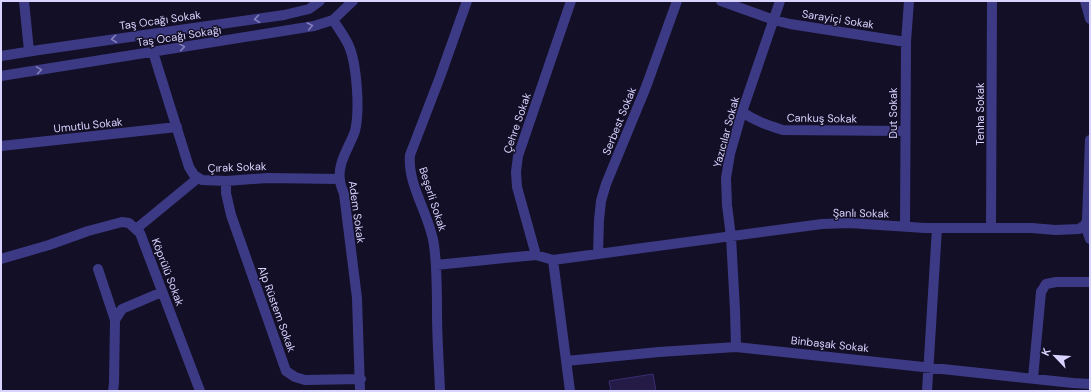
<svg xmlns="http://www.w3.org/2000/svg" width="1091" height="392" font-family="'DM Sans',sans-serif">
<style>
.building{fill:#241b47;stroke:#3b2d73}
.lines{fill:none;stroke-linecap:round;stroke-linejoin:round}
.minor{stroke:#3d3a85;stroke-width:10}
.oneway{stroke:#837fbc}
.labels{text-anchor:middle;dominant-baseline:central;stroke-width:3;stroke-linejoin:round;paint-order:stroke}
.street-label{font-size:11px;fill:#d9d4ff;stroke:#130f26}
</style>
<rect width="100%" height="100%" fill="#130f26"/>
<path class="building" d="M653 374 656 391H611L609 381Z"/>
<g class="lines">
<path class="minor" d="M24 1 29 51
M721 1 774 20 790 24 906 42
M1085 1 1090 19
M333 20C339 29 345 37 349 46 357 65 360 111 355 131 350 146 337 163 340 180 340 185 343 190 344 194L357 298 360 391
M153 52 189 167 194 175 202 180 226 181 268 178 339 179
M1 56 39 50 284 15 309 9 320 1
M1 76 314 26 333 20 353 1
M742 112C757 122 767 125 783 130L905 131
M1 146 177 127
M226 181V193L231 215 286 371 295 377 305 380 361 379
M1085 225 1090 239
M905 226 906 42 909 1
M991 228 992 1
M136 229 198 178
M598 254 599 220 601 201 606 184 646 87 677 1
M536 255 517 187 516 172 518 156 571 1
M1 259 49 245 88 231 122 222 129 223 140 233 200 391
M553 260 570 391
M436 265 536 255 553 260 822 224 849 223 925 228H1032L1055 230 1079 229 1085 225 1087 220 1090 140
M98 269 115 320
M736 347 735 310 731 237 727 205 726 178 730 154 742 112 780 1
M566 361 659 352 736 347 1073 383 1090 384
M1033 378 1041 292 1046 284 1056 282H1090
M113 391 114 383 115 320 122 309 162 292
M440 391C439 365 437 338 437 312 437 290 437 267 434 245 430 215 407 185 410 155L440 77 467 1
M927 391 937 228"/>
</g>
<defs><path id="oneway-chevron" d="M-2-3.5L2.5 0L-2 3.5" fill="none" stroke-width="1.6" stroke-linecap="round" stroke-linejoin="round"/></defs>
<g class="oneway">
<use href="#oneway-chevron" transform="translate(257 19) rotate(172)"/>
<use href="#oneway-chevron" transform="translate(310 26) rotate(-11)"/>
<use href="#oneway-chevron" transform="translate(114 39) rotate(172)"/>
<use href="#oneway-chevron" transform="translate(182 47) rotate(-9)"/>
<use href="#oneway-chevron" transform="translate(39 70) rotate(-9)"/>
</g>
<g class="labels">
<g class="street-label">
<text transform="translate(838 19) rotate(9)">Sarayiçi Sokak</text>
<text transform="translate(160 20) rotate(-8)">Taş Ocağı Sokak</text>
<text transform="translate(179 36) rotate(-9)">Taş Ocağı Sokağı</text>
<text transform="translate(893 113) rotate(-90)">Dut Sokak</text>
<text transform="translate(980 114) rotate(-90)">Tenha Sokak</text>
<text transform="translate(822 118) rotate(1)">Cankuş Sokak</text>
<text transform="translate(619 121) rotate(-68)">Serbest Sokak</text>
<text transform="translate(517 123) rotate(-71)">Çehre Sokak</text>
<text transform="translate(88 125) rotate(-6)">Umutlu Sokak</text>
<text transform="translate(726 132) rotate(-75)">Yazıcılar Sokak</text>
<text transform="translate(237 167) rotate(-2)">Çırak Sokak</text>
<text transform="translate(433 199) rotate(72)">Beşerli Sokak</text>
<text transform="translate(357 212) rotate(82)">Adem Sokak</text>
<text transform="translate(861 213) rotate(1)">Şanlı Sokak</text>
<text transform="translate(168 272) rotate(69)">Köprülü Sokak</text>
<text transform="translate(277 309) rotate(70)">Alp Rüstem Sokak</text>
<text transform="translate(830 344) rotate(6)">Binbaşak Sokak</text>
</g>
</g>
<rect width="1091" height="392" fill="none" stroke="#d9d4ff" stroke-width="4"/>
<g transform="translate(1055 356) rotate(295)" stroke="#130f26" stroke-width="3" paint-order="stroke">
<path d="M0-3L7 15L0 10L-7 15Z" fill="#d9d4ff"/>
<text y="-6" font-size="11" font-weight="bold" text-anchor="middle" fill="#d9d4ff">K</text>
</g>
</svg>
